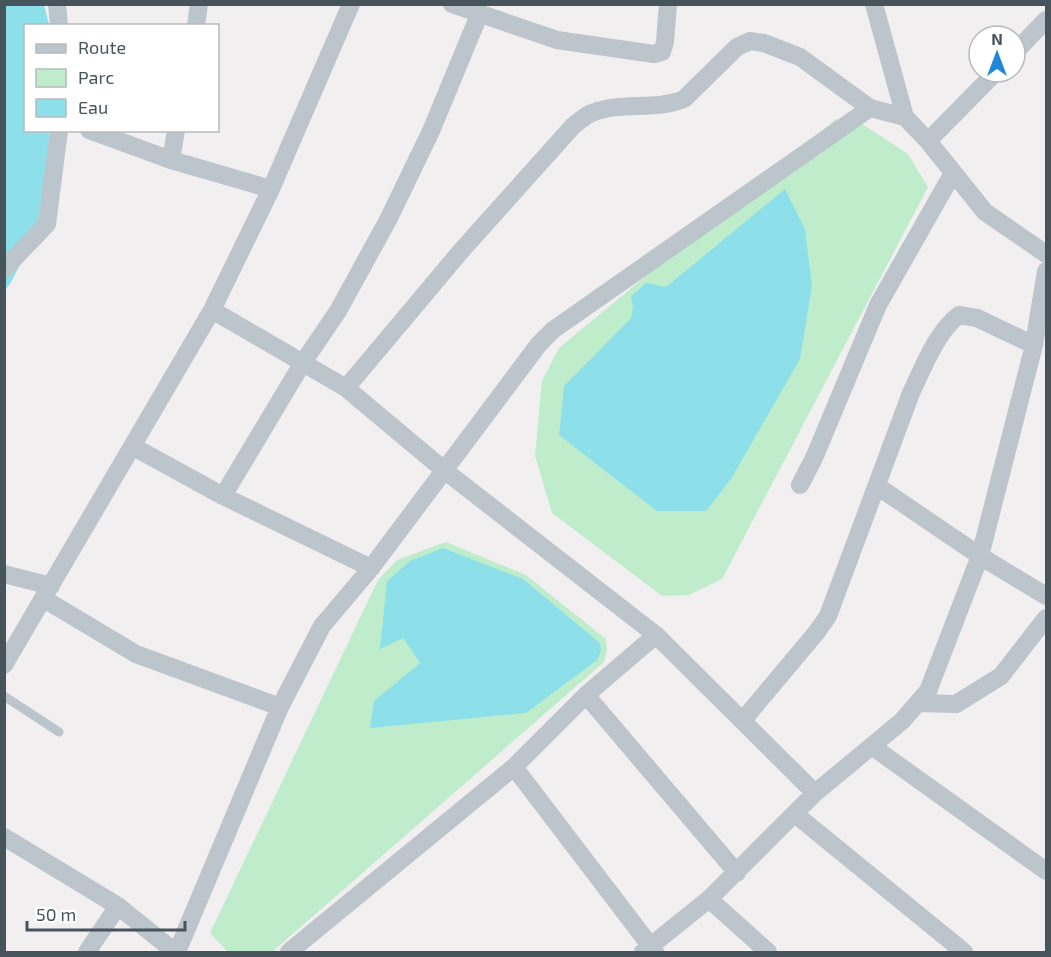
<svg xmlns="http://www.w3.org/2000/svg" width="1051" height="957" font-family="'Exo 2',sans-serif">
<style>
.green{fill:#bfedcb}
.water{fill:#8de0e9}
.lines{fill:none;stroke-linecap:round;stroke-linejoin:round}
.lane{stroke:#bbc5cb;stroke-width:9}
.street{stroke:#bbc5cb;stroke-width:18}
</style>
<rect width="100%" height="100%" fill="#f1efef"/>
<path class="green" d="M853 118 908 154 928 187 722 579 689 595 662 596 552 513 535 456 542 381 559 348 836 119Z
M446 542 526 575 606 639 607 651 604 662 272 952H228L210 933 378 580 397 560Z"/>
<path class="water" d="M5 5H44L49 25 26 26V130L49 131 48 160 36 234 10 284 5 290Z
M785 189 805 229 812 286 800 359 731 479 706 511H657L559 435 564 386 631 318 633 306 631 296 646 283 666 287Z
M443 548 523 579 600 643 601 651 597 660 526 713 370 728 374 701 420 663 403 638 380 649 387 581 410 561Z"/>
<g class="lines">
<path class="lane" d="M4 696 59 732"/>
<path class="street" d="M57 4 59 26
M351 4 271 189 212 310 346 388 444 470 656 635 815 793
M452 4 557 40 654 54 662 52 665 42 668 4
M874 4 905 117
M196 26 199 4
M1015 52 1046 20
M89 130 171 160 271 189
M928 141 996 72
M171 160 176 130
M4 269 47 224 59 130
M346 388 461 251 573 126C579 122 585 115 592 113 621 101 655 111 684 99L737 47 750 41 764 43 800 57 870 108 905 117 928 141 985 212 1046 254
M132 446 223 496 371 568
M800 485 814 458 878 305 953 173
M877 486 980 556 1046 596
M223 496 302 364 338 311 388 220 431 131 479 15
M4 574 51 586
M44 599 136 654 280 707
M4 665 212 310
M586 695 737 873
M920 703 956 704 1001 676 1046 618
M743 720 816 633 828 616 911 393C923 368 937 331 959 315L977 318 1034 345
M873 747 1046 871
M514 767 655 952
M795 814 964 952
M4 837 118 906 175 952
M709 899 768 952
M87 952 118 906
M177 952 280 707 322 626 371 568 539 344 553 330 870 108
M289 952 514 767 586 695 656 635
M643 952 709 899 815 793 902 721 928 691 980 556 1034 345 1046 271"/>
</g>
<rect width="1051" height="957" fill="none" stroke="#47545c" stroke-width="12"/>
<rect x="24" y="24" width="195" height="108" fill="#ffffff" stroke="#b5bbbe" stroke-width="1.5"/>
<rect x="36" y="44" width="30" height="9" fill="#bbc5cb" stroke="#b5bbbe" stroke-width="1.5"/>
<text x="78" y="54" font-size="18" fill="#47545c">Route</text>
<rect x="36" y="69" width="30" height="18" fill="#bfedcb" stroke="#b5bbbe" stroke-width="1.5"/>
<text x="78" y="84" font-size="18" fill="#47545c">Parc</text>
<rect x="36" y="99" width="30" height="18" fill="#8de0e9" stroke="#b5bbbe" stroke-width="1.5"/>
<text x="78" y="114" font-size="18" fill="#47545c">Eau</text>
<g transform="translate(997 54)"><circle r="28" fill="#ffffff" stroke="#b5bbbe" stroke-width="1.5"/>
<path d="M0-4.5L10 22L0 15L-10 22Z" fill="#2087da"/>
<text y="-9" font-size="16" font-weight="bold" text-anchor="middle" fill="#47545c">N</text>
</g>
<path d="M27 921v9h158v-9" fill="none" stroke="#47545c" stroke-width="3"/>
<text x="36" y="921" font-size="18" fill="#47545c" stroke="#ffffff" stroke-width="4.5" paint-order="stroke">50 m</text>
</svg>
